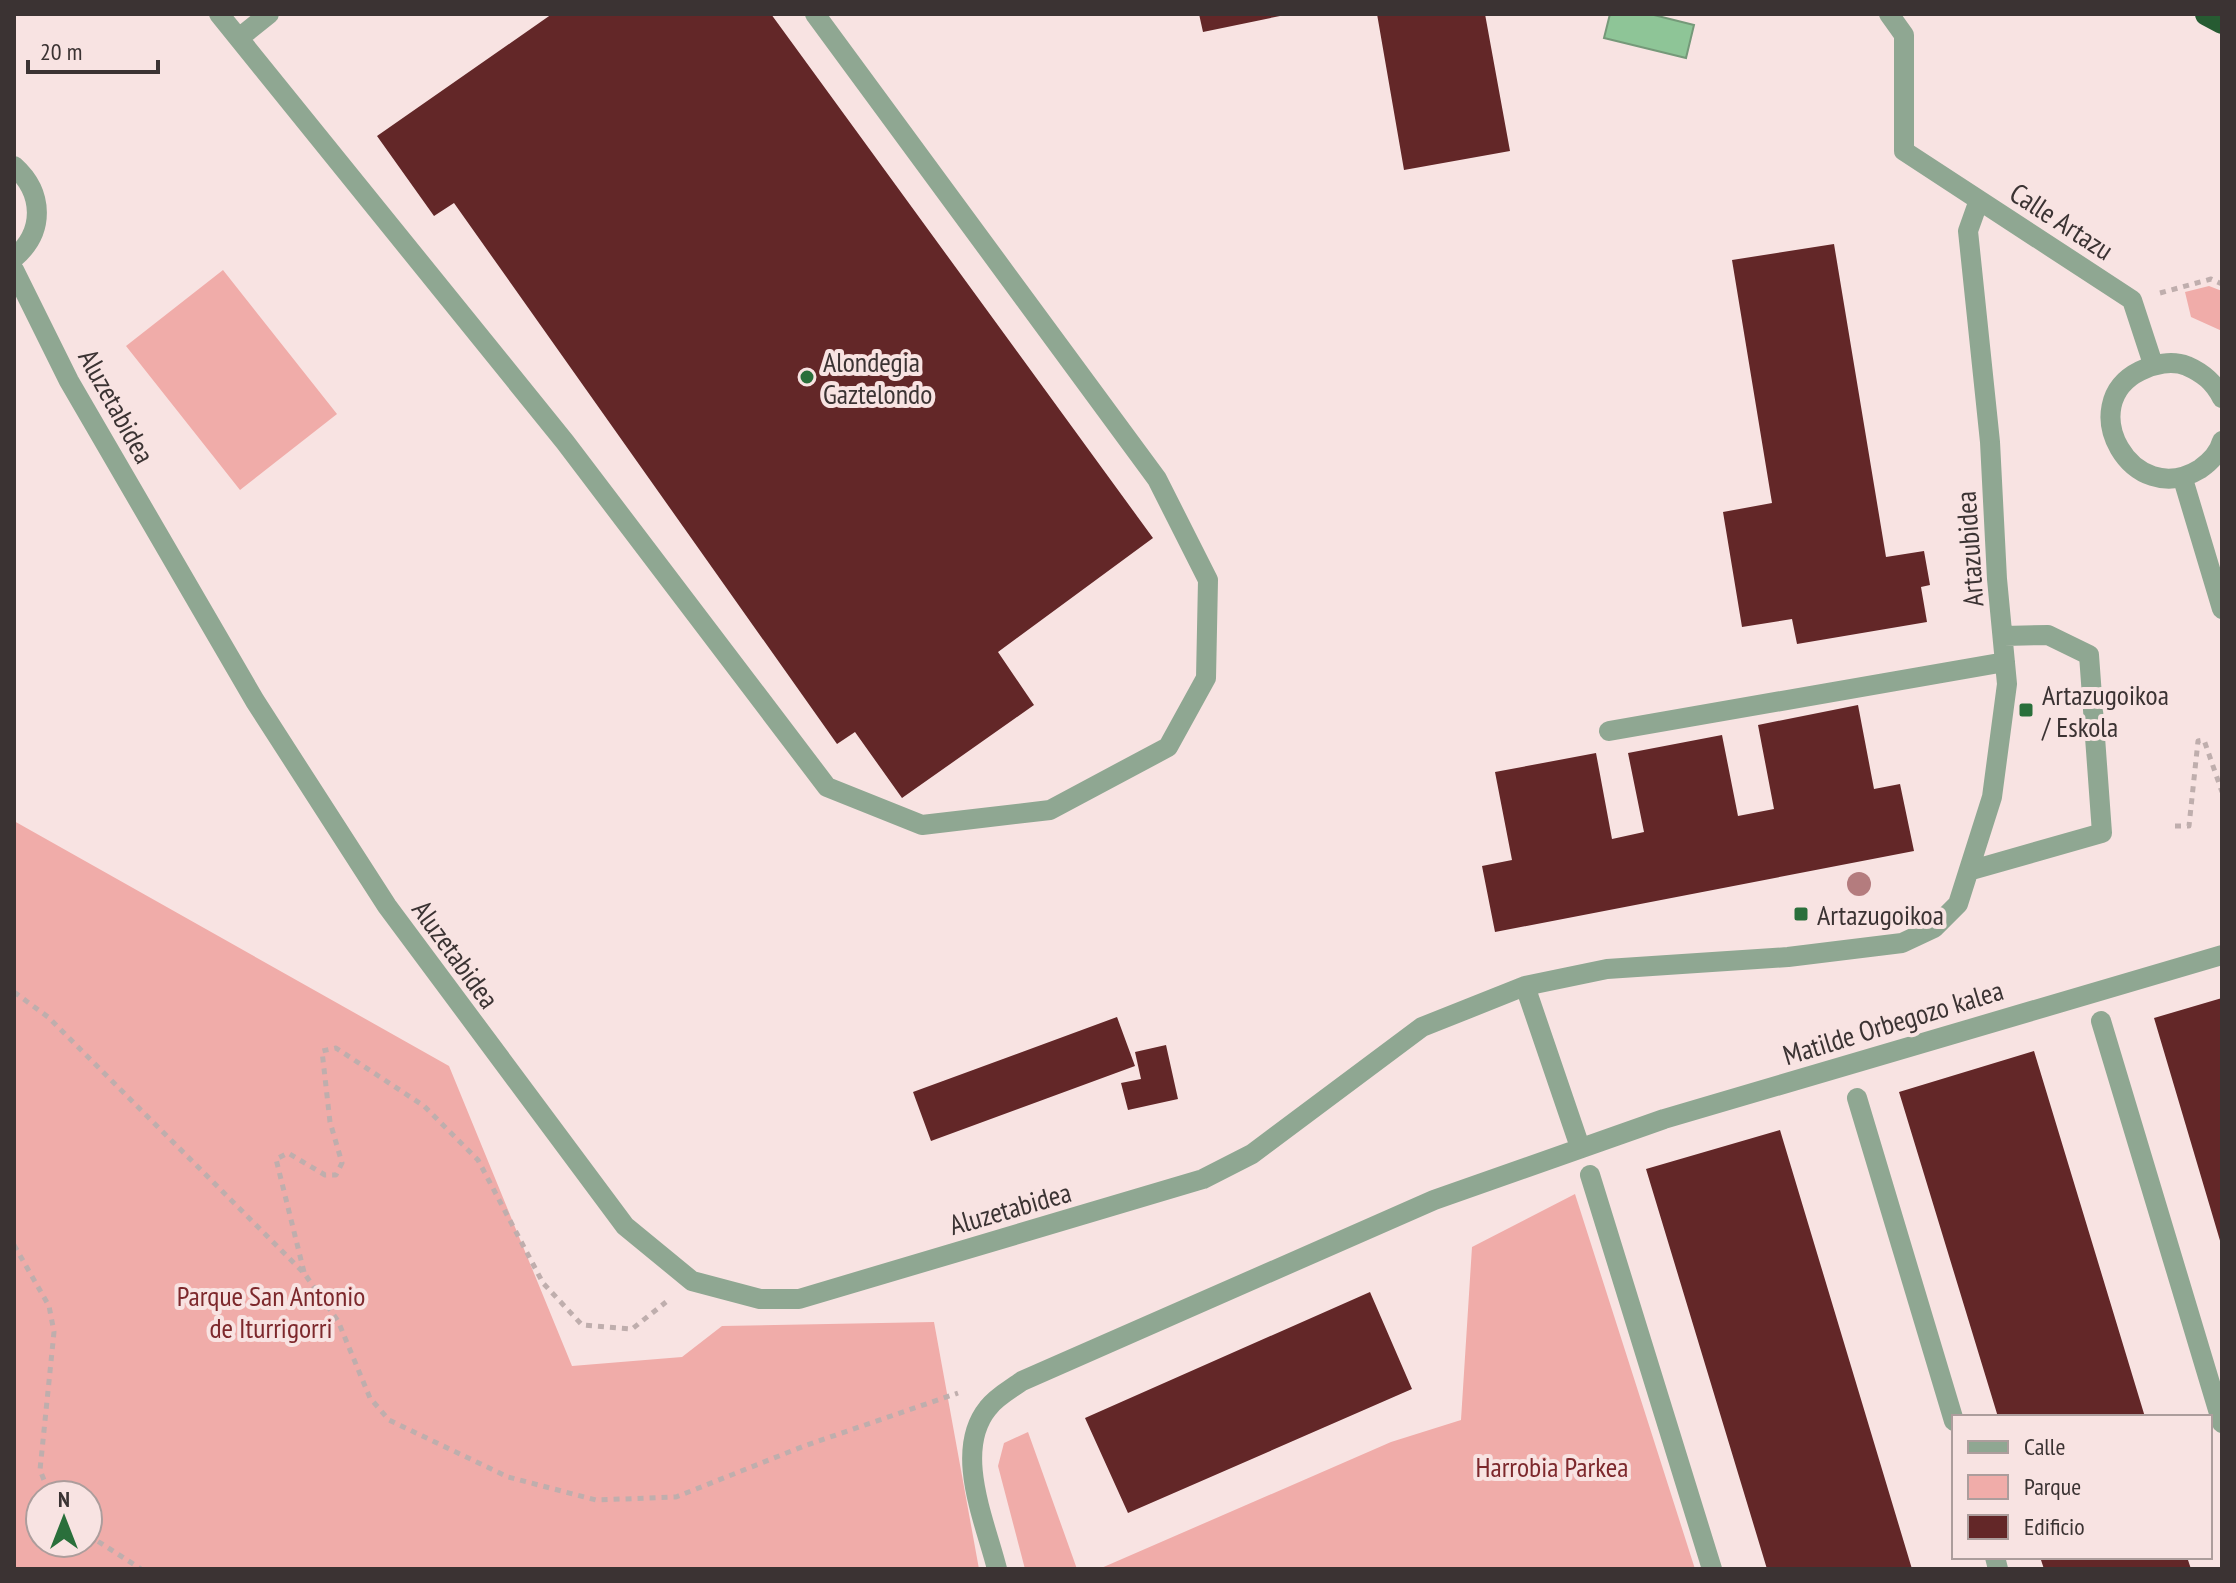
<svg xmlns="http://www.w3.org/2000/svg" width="2236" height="1583" font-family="'PT Sans Narrow',sans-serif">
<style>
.green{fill:#f0aca9;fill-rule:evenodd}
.water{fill:#8ec597;stroke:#759979;stroke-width:2}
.building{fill:#632728}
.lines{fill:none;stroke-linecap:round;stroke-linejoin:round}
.path{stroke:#bfaead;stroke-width:5;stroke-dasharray:6 6;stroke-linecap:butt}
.minor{stroke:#8fa792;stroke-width:20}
.highway{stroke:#265b32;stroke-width:24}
.tree{fill:#b47c7e}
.poi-dot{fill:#2a6f3b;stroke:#f8e3e2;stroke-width:3}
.labels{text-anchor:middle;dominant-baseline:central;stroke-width:8;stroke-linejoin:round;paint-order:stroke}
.street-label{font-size:28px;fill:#3b3333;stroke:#f8e3e2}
.poi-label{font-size:28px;fill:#3b3333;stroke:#f8e3e2;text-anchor:start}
.park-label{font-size:28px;fill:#7d282c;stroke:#f8e3e2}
</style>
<rect width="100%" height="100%" fill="#f8e3e2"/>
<path class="green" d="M223 270 337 414 240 490 126 346Z
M2209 286 2222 291V331L2191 317 2185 292Z
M14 821 449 1066 572 1366 682 1357 722 1326 934 1322 979 1569H14ZM88 1495V1543H40V1495Z
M1575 1194 1695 1569H1099L1391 1442 1461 1420 1472 1247Z
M1028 1432 1077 1569H1025L998 1466 1004 1443Z"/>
<path class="water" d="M1610 14H1650L1694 25 1686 58 1604 38Z"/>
<path class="building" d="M552 14H771L1153 538 998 652 1034 705 902 798 855 732 837 744 454 203 434 216 377 136Z
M1199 14H1284L1285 15 1203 32Z
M1377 14H1485L1510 151 1404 170Z
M1834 244 1886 557 1924 551 1930 585 1921 587 1927 622 1797 644 1792 619 1742 627 1723 512 1772 503 1732 260Z
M1858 705 1874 789 1900 784 1914 851 1495 932 1482 866 1512 860 1495 772 1596 753 1612 839 1644 832 1628 753 1722 735 1738 816 1774 809 1758 725Z
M2222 998V1244H2221L2154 1018Z
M1117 1017 1135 1066 931 1141 913 1092Z
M1166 1045 1178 1099 1128 1110 1121 1083 1141 1079 1135 1052Z
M2034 1051 2145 1417H1998L1899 1092Z
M1780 1130 1912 1569H1767L1646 1169Z
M1370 1292 1412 1389 1128 1513 1085 1418Z
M2040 1557H2187L2191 1569H2044Z"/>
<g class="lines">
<path class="path" d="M2160 293 2211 279 2222 284
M2175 826H2189L2198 741 2204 740 2222 792
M14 992 48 1017 304 1273 338 1321 370 1398 389 1420 508 1477 596 1500 676 1497 804 1446 958 1393
M14 1245 49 1306 54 1332 40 1470 50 1495
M304 1272 276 1159 288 1153 325 1175H336L342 1163 330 1122 322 1051 336 1048 424 1106 478 1160 543 1283 582 1325 632 1329 666 1302
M88 1535 141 1569"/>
<path class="minor" d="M219 14 565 442 827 787 922 825 1050 810 1168 747 1206 678 1208 580 1157 479 815 14
M1889 14 1904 35V151L2132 300 2153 364
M239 38 269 14
M14 166C44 193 45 232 14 258
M14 270 69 381 255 701 387 906 625 1226 692 1281 760 1299H799L1203 1179 1252 1154 1422 1027 1525 986 1607 969 1788 957 1902 943 1934 928 1958 904 1992 797 2007 684 1997 579 1990 442 1968 231 1979 200
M2222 398C2214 382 2203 373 2187 366 2172 360 2154 364 2140 371 2073 404 2132 511 2200 469 2210 462 2219 453 2222 441
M2183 479 2222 609
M1609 731 2005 662
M1972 870 2102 833 2089 655 2048 635 2004 636
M1525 986 1580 1147
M2101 1021 2222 1423
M1857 1098 1954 1421
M1590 1175 1712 1569
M1995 1557 1998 1569
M997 1569C985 1521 953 1451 988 1408 996 1397 1011 1389 1022 1381L1434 1200 1664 1119 2222 955"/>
<path class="highway" d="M2207 14 2222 22"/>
</g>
<circle class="tree" cx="1859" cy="884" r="12"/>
<g class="poi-dot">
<circle cx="807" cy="377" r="8"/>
<rect x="2018" y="702" width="16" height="16" rx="4"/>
<rect x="1793" y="906" width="16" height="16" rx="4"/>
</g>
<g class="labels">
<g class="street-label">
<text transform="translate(2062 221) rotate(33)">Calle Artazu</text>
<text transform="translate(117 406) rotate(61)">Aluzetabidea</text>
<text transform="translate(1969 549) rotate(-94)">Artazubidea</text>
<text transform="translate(456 954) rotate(54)">Aluzetabidea</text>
<text transform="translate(1893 1022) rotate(-17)">Matilde Orbegozo kalea</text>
<text transform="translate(1010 1208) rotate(-16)">Aluzetabidea</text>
</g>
<g class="poi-label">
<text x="823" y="361">Alondegia<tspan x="823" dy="32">Gaztelondo</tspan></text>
<text x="2042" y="694">Artazugoikoa<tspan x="2042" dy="32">/ Eskola</tspan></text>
<text x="1817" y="914">Artazugoikoa</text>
</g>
<g class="park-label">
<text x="271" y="1295">Parque San Antonio<tspan x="271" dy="32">de Iturrigorri</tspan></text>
<text x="1552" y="1466">Harrobia Parkea</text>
</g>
</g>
<rect width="2236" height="1583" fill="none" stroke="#3b3333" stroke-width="32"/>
<rect x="1952" y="1415" width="260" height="144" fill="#f8e3e2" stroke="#ac9d9c" stroke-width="2"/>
<rect x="1968" y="1441" width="40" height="12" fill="#8fa792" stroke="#ac9d9c" stroke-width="2"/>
<text x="2024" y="1455" font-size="24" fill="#3b3333">Calle</text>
<rect x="1968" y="1475" width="40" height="24" fill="#f0aca9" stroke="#ac9d9c" stroke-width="2"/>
<text x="2024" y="1495" font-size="24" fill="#3b3333">Parque</text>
<rect x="1968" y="1515" width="40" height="24" fill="#632728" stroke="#ac9d9c" stroke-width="2"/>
<text x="2024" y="1535" font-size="24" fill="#3b3333">Edificio</text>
<g transform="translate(64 1519)"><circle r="38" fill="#f8e3e2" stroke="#ac9d9c" stroke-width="2"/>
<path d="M0-6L14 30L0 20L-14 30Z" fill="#2a6f3b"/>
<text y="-12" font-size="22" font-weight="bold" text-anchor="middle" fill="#3b3333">N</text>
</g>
<path d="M28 60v12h130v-12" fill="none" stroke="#3b3333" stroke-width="4"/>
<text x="40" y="60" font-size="24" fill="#3b3333" stroke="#f8e3e2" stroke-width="6" paint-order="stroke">20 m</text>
</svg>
